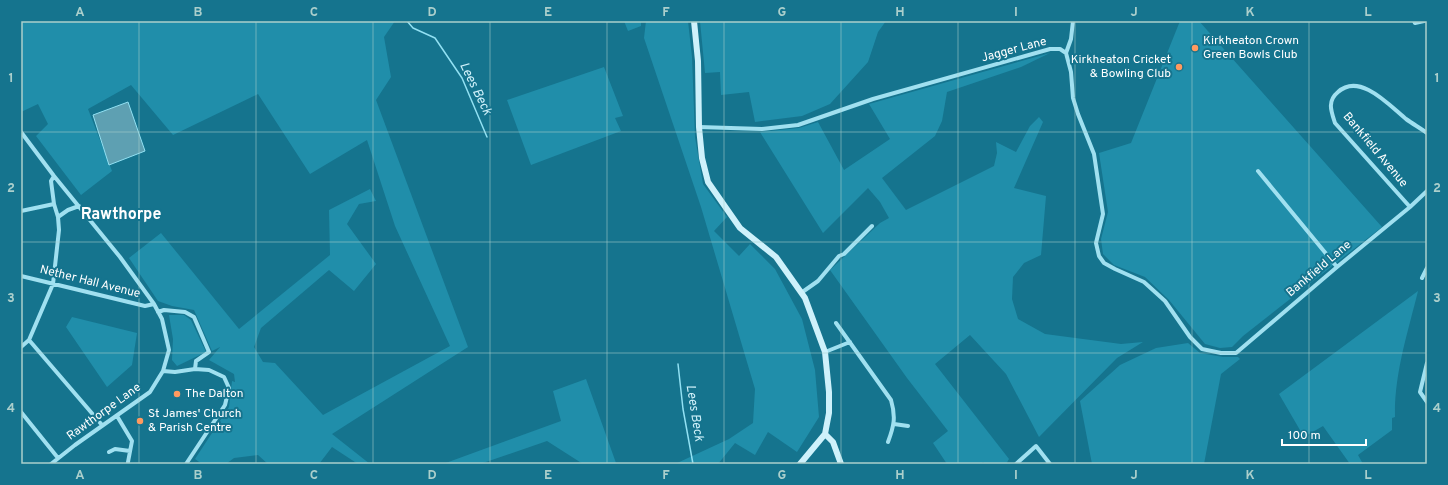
<svg xmlns="http://www.w3.org/2000/svg" width="1448" height="485" font-family="Overpass,sans-serif">
<style>
.green{fill:#208eaa}
.water{fill:#5ea0b2;stroke:#92e1f3}
.lines{fill:none;stroke-linecap:round;stroke-linejoin:round}
.stream{stroke:#92e1f3;stroke-width:1.5}
.street{stroke:#a0e0f0;stroke-width:4}
.secondary{stroke:#cef1fb;stroke-width:6}
.grid{fill:none;stroke:#abcfcc;stroke-width:1;stroke-opacity:0.55}
.poi-dot{fill:#ff9a5f;stroke:#15748e;stroke-width:1.5}
.labels{text-anchor:middle;dominant-baseline:central;stroke-width:4;stroke-linejoin:round;paint-order:stroke}
.poi-label{font-size:12px;fill:#fff;stroke:#15748e;text-anchor:start}
.street-label{font-size:12px;fill:#fff;stroke:#15748e}
.water-label{font-size:13px;font-style:italic;fill:#d1f2fb;stroke:#15748e}
.district-label{font-size:16px;font-weight:bold;fill:#fff;stroke:#15748e}
.neatline{fill:none;stroke:#abcfcc;stroke-width:1.5}
.grid-label{font-size:13px;text-anchor:middle;font-weight:bold;fill:#abcfcc}
</style>
<rect width="100%" height="100%" fill="#15748e"/>
<path class="green" d="M21 21H395L384 37 391 77 376 100 468 347 332 434 370 464H358L332 447 319 464H268L258 455 234 458 226 464H202L195 459 229 407 232 381 235 382 234 374 209 360 220 347 212 351 194 310 172 306 158 301 129 258 161 233 239 329 330 255 329 210 370 189 376 201 359 204 347 224 376 264 354 291 329 270 261 328 254 347 263 362 275 363 323 415 450 346 395 226 367 140 310 174 258 94 173 135 131 85 88 109 112 171 81 195 36 136 48 124 38 104 21 112Z
M624 21H641V26L628 31Z
M646 21H688L692 57 695 137 703 184 727 217 714 231 739 256 750 244 775 269 802 319 815 370 819 417 797 452 768 432 755 455 735 443 718 464H675L729 439 753 423 755 389 701 207 644 38Z
M700 21H886L878 32 868 62 830 104 802 116 755 122 749 92 721 95 720 72 705 73Z
M1180 21H1199L1382 227 1243 336 1232 347 1220 348 1205 344 1169 300 1145 277 1114 265 1103 254 1101 239 1108 212 1099 153 1131 143Z
M1050 53 1021 67 947 92 942 121 935 136 882 178 906 210 994 166 997 153 996 142 1016 152 1030 126 1039 117 1043 122 1014 188 1046 196 1041 255 1024 263 1013 277 1012 299 1018 319 1045 334 1121 344 1143 342 1117 358 1039 437 1006 374 970 335 935 364 1009 459 1006 464H985L983 462 981 464H947L933 443 948 431 907 378 830 270 880 223 889 218 880 202 868 188 823 233 760 132 799 128 818 122 844 170 890 139 869 104Z
M604 67 623 116 615 118 621 131 531 165 507 100Z
M1418 291C1408 332 1394 374 1395 417L1392 418V430L1358 455 1363 464H1350L1323 426 1304 437 1279 394Z
M169 315H184L191 320 206 352 177 366 172 360 173 339Z
M72 317 137 333 132 365 107 387 66 327Z
M1188 343 1200 353 1223 357H1238L1240 359 1221 374 1204 464H1092L1080 401 1120 365 1156 348Z
M586 379 616 463 634 464H617L616 463 583 464 547 441 480 464H443L561 421 553 391Z"/>
<path class="water" d="M128 102 145 151 109 165 93 115Z"/>
<g class="lines">
<path class="stream" d="M407 21 413 28 435 38 462 78 487 137
M678 364 683 409 693 464"/>
<path class="street" d="M1414 21 1415 23 1424 21
M1066 53 1071 39 1073 21
M699 127 762 129 798 125 873 99 1050 49H1060L1066 53 1071 72 1073 98 1078 114 1094 154 1103 214 1096 243 1099 256 1104 263 1115 269 1144 282 1165 301 1190 337 1202 349 1221 353H1236L1337 267 1410 207 1427 191
M21 132 54 176 120 257 154 304 162 319 169 350 163 371 150 392 75 445 51 464
M1258 171 1337 267
M1410 207 1335 123C1331 111 1327 101 1338 92 1360 72 1390 106 1406 119 1413 124 1420 128 1427 133
M21 211 54 204
M58 217 68 210 79 206
M21 276 145 306 154 304
M1422 278 1427 268
M801 293 818 281 839 256 844 254 872 226
M158 312 164 310 185 312 194 317 209 352 196 361 195 369
M836 323 891 400C896 417 894 426 888 442
M29 340 102 425
M21 347 29 340 53 284 59 230 58 217 54 204 51 181 54 176
M825 352 850 342
M1427 363 1420 392 1427 402
M163 371 175 372 195 369 209 370 224 377 229 388 225 405 186 464
M21 412 58 458
M117 416 132 441 128 462
M894 424 908 426
M109 452 115 449 130 451
M1016 464 1036 446 1050 464"/>
<path class="secondary" d="M694 21 698 61 699 127 702 158 708 182 740 228 776 257 805 298 825 352 829 392V413L825 434 800 464
M825 434 833 442 841 464"/>
</g>
<path class="grid" d="M139 21V464M256 21V464M373 21V464M490 21V464M607 21V464M724 21V464M841 21V464M958 21V464M1075 21V464M1192 21V464M1309 21V464M21 132H1427M21 242H1427M21 353H1427"/>
<g class="poi-dot">
<circle cx="1195" cy="48" r="4"/>
<circle cx="1179" cy="67" r="4"/>
<circle cx="177" cy="394" r="4"/>
<circle cx="140" cy="421" r="4"/>
</g>
<g class="labels">
<g class="poi-label">
<text x="1203" y="41">Kirkheaton Crown<tspan x="1203" dy="14">Green Bowls Club</tspan></text>
<text x="1171" y="60" text-anchor="end">Kirkheaton Cricket<tspan x="1171" dy="14">&amp; Bowling Club</tspan></text>
<text x="185" y="394">The Dalton</text>
<text x="148" y="414">St James' Church<tspan x="148" dy="14">&amp; Parish Centre</tspan></text>
</g>
<g class="street-label">
<text transform="translate(1014 50) rotate(-15)">Jagger Lane</text>
<text transform="translate(1375 150) rotate(50)">Bankfield Avenue</text>
<text transform="translate(1319 269) rotate(-40)">Bankfield Lane</text>
<text transform="translate(90 282) rotate(14)">Nether Hall Avenue</text>
<text transform="translate(104 412) rotate(-36)">Rawthorpe Lane</text>
</g>
<g class="water-label">
<text transform="translate(475 89) rotate(64)">Lees Beck</text>
<text transform="translate(694 413) rotate(81)">Lees Beck</text>
</g>
<g class="district-label">
<text x="121" y="215">Rawthorpe</text>
</g>
</g>
<rect width="1448" height="485" fill="none" stroke="#15748e" stroke-width="44"/>
<path d="M1282 439v6h84v-6" fill="none" stroke="#ffffff" stroke-width="2"/>
<text x="1288" y="439" font-size="12" fill="#ffffff" stroke="#15748e" stroke-width="3" paint-order="stroke">100 m</text>
<rect x="22" y="22" width="1404" height="441" class="neatline"/>
<g class="grid-label">
<text x="80" y="16">A</text>
<text x="198" y="16">B</text>
<text x="314" y="16">C</text>
<text x="432" y="16">D</text>
<text x="548" y="16">E</text>
<text x="666" y="16">F</text>
<text x="782" y="16">G</text>
<text x="900" y="16">H</text>
<text x="1016" y="16">I</text>
<text x="1134" y="16">J</text>
<text x="1250" y="16">K</text>
<text x="1368" y="16">L</text>
<text x="11" y="82">1</text>
<text x="1437" y="82">1</text>
<text x="11" y="192">2</text>
<text x="1437" y="192">2</text>
<text x="11" y="302">3</text>
<text x="1437" y="302">3</text>
<text x="11" y="412">4</text>
<text x="1437" y="412">4</text>
<text x="80" y="479">A</text>
<text x="198" y="479">B</text>
<text x="314" y="479">C</text>
<text x="432" y="479">D</text>
<text x="548" y="479">E</text>
<text x="666" y="479">F</text>
<text x="782" y="479">G</text>
<text x="900" y="479">H</text>
<text x="1016" y="479">I</text>
<text x="1134" y="479">J</text>
<text x="1250" y="479">K</text>
<text x="1368" y="479">L</text>
</g>
</svg>
